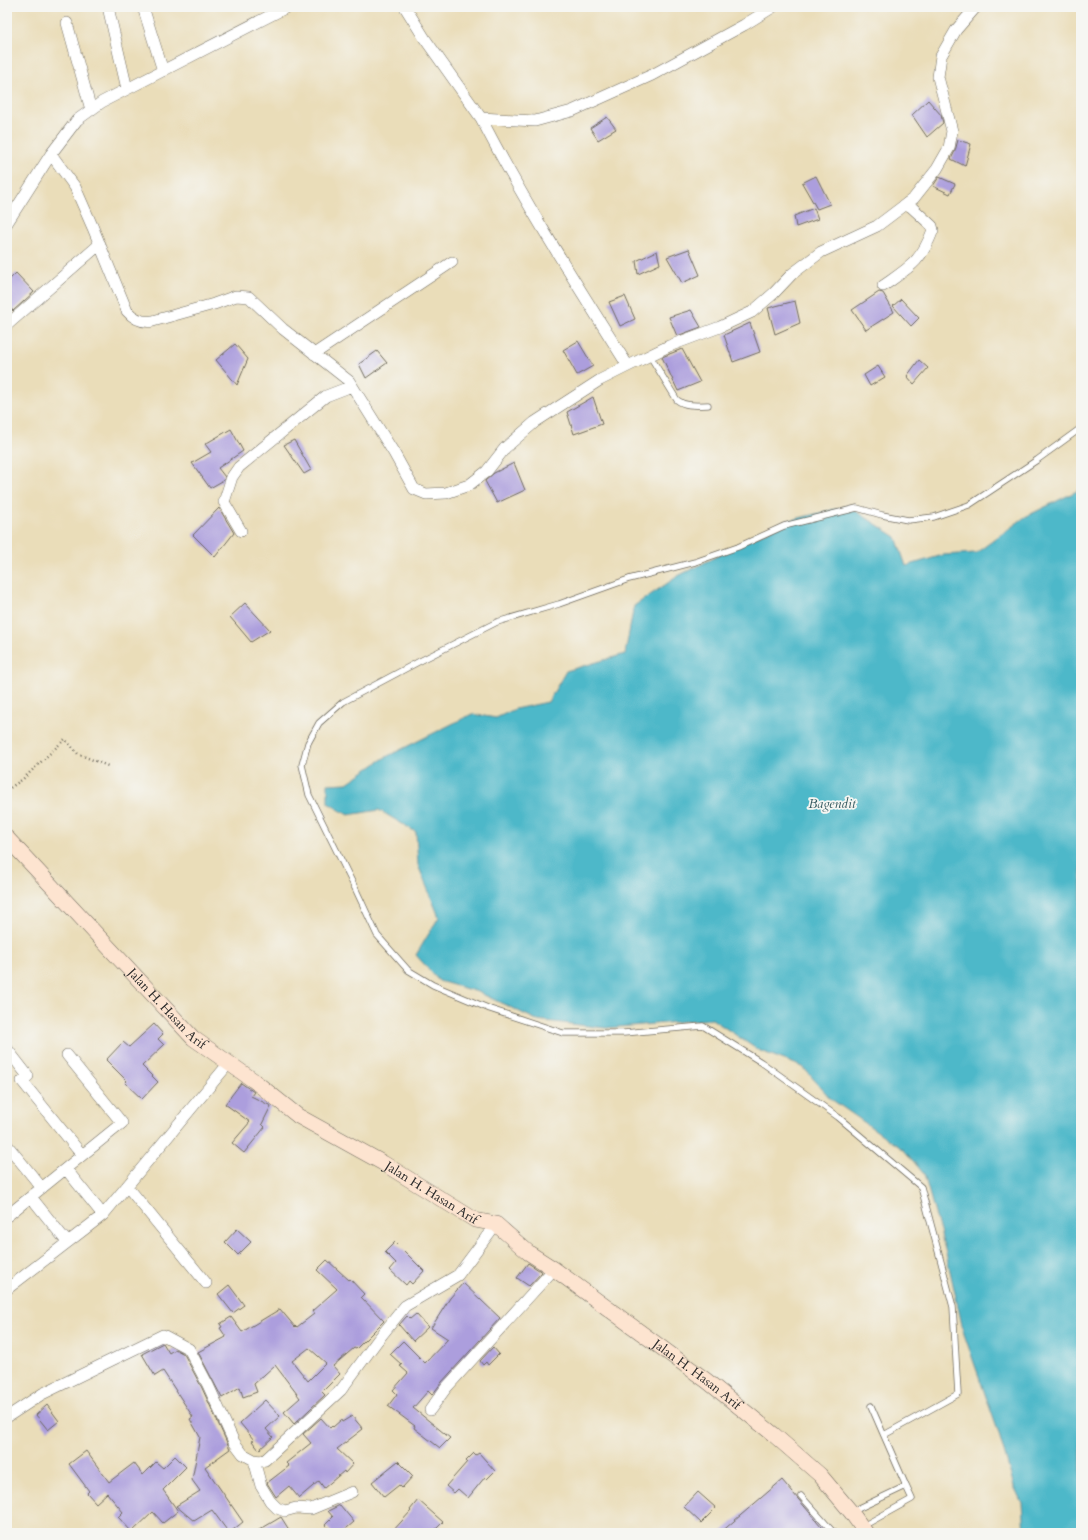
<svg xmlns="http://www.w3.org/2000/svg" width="1088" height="1540" font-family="Cardo,serif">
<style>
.water{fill:#4db8c9;stroke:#3c727a}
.building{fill:#ac9edd;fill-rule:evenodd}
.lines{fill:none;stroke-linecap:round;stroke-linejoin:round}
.lane-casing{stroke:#6e695d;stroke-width:7}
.street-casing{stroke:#6e695d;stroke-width:12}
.secondary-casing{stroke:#6e695d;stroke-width:16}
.path{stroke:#6e695d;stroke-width:2.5;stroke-dasharray:1 3;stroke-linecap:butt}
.lane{stroke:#fff;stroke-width:5.5}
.street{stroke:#fff;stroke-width:11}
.secondary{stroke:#fde4d0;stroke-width:15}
.labels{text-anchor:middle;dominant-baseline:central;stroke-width:3.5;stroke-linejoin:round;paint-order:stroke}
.street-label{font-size:13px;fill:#2b2b2b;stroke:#f6f6f2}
.water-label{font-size:14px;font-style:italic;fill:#375c62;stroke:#f6f6f2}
</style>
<rect width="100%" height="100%" fill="#f6f6f2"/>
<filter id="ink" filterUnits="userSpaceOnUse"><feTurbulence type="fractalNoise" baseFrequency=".025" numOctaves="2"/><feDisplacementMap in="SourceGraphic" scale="8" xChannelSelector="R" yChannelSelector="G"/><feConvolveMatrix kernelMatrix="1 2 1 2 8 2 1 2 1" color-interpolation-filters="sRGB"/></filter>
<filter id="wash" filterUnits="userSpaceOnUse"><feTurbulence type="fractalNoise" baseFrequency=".012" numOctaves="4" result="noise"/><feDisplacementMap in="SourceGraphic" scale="16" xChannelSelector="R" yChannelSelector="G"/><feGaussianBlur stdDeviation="0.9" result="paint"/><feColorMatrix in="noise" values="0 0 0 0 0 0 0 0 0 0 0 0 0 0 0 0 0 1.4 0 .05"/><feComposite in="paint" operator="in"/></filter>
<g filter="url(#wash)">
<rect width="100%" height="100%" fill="#eaddb9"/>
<path class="water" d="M1081 489V1533H1024L1022 1503 1014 1486 998 1431 964 1334 946 1253 924 1174 904 1150 831 1099 803 1067 758 1050 712 1019 606 1028 537 1020 478 992 439 981 416 955 439 917 418 865 416 832 379 810 348 815 328 803V784L347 783 384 758 472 714 496 718 515 709 548 702 566 671 625 654 634 606 678 576 787 521 848 506 896 537 906 566 943 555 976 553 1025 517Z"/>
<g id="blocks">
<path class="building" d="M928 100 941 115 943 123 927 137 912 115Z
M607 117 616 129 598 140 590 128Z
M958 140 971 144 965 166 951 159 955 151Z
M816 176 830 204 817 209 802 183Z
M939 177 955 184 950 194 933 186Z
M814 208 818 219 796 227 794 216Z
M689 249 700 275 682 283 667 257Z
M657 251 660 264 638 274 636 261Z
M16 273 34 292 13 311 7 304V282Z
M879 292 883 293 894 312 866 330 852 310Z
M625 296 635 319 620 326 609 302Z
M901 299 919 318 911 326 893 306Z
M795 301 800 323 775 334 768 308Z
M691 310 701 327 677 336 669 317Z
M750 323 760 352 733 362 724 335Z
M578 341 593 366 577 375 563 350Z
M235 344 248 359 237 385 216 360Z
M682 349 700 382 678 391 662 357Z
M377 351 387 363 366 378 359 364Z
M919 360 928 368 914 384 907 376Z
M878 366 885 377 870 386 864 375Z
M593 397 602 424 574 434 567 412Z
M231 429 243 451 218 468 225 477 224 480 210 488 192 463 211 452 205 444Z
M294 440 311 470 304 474 284 445Z
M514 463 525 490 497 503 485 481 494 473Z
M219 508 234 533 215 557 193 535Z
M245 603 270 630 251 642 230 617Z
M154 1024 163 1034 158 1039 164 1045 142 1066 158 1082 142 1099 125 1083 127 1081 106 1060 123 1042 129 1047Z
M241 1083 254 1092 251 1096 271 1106 262 1124 265 1127 244 1153 232 1143 250 1122 225 1104Z
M237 1229 251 1242 238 1255 225 1242Z
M395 1242 424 1271 412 1284 409 1281 406 1285 390 1270 396 1263 385 1252Z
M327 1260 349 1280 350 1279 364 1294 361 1297 384 1321 356 1349 354 1348 333 1366 340 1374 322 1392 325 1395 294 1424 284 1412 300 1398 275 1365 254 1384 257 1392 243 1397 240 1387 222 1398 198 1352 226 1337 220 1328 222 1327 220 1324 231 1317 242 1332 280 1309 295 1327 296 1326 297 1327 314 1314 312 1311 337 1289 317 1270ZM309 1348 326 1363 308 1381 292 1361Z
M528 1263 542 1272 529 1286 517 1278Z
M463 1283 500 1318 441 1383 433 1394 432 1395 428 1391 413 1408 450 1438 440 1448 414 1428 415 1426 388 1406 397 1394 393 1390 408 1373 400 1366 402 1365 390 1354 403 1341 425 1363 448 1339 431 1328 450 1298Z
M229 1285 244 1305 233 1313 218 1294Z
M416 1314 428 1327 413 1341 399 1325 407 1316 410 1319Z
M163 1343 169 1353 175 1349 184 1354 202 1388 230 1449 205 1467 243 1522 229 1533 212 1510 194 1521 176 1506 200 1491 192 1480 200 1437 190 1419 193 1417 163 1371 155 1376 142 1354Z
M493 1347 499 1354 488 1365 486 1362 483 1365 480 1361Z
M265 1400 280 1416 266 1429 273 1437 259 1450 252 1441 254 1440 240 1423Z
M47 1405 59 1421 48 1430 36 1415Z
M352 1416 363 1429 337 1449 353 1464 345 1473 344 1471 324 1488 319 1481 299 1498 289 1486 276 1497 267 1483 289 1466 286 1463 311 1443 303 1434 321 1418 330 1428 332 1426 333 1427 341 1420 342 1422Z
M86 1451 109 1482 134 1463 143 1475 156 1462 163 1468 175 1456 186 1467 163 1490 178 1511 163 1523 153 1512 132 1532 118 1517 123 1512 107 1493 96 1503 87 1493 89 1491 69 1464Z
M474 1453 476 1455 479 1453 495 1471 487 1479 485 1477 468 1498 458 1489 454 1493 446 1486 467 1462 466 1461Z
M398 1461 413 1476 402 1488 399 1485 384 1497 372 1482Z
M782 1480 827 1533H720Z
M698 1492 716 1508 701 1523 684 1507Z
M418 1500 443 1522 432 1533H391L411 1511 410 1510Z
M340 1505 354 1522 341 1533H332L325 1525 333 1517 328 1511Z
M281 1517 291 1533H254Z"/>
</g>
</g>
<g filter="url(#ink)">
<use href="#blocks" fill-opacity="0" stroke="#6e695d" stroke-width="1"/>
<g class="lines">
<defs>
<path id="lane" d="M650 356 677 400C686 407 697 405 708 405
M884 1435 958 1394 953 1307 921 1187 838 1117 761 1062 703 1026 624 1033H563L490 1009 433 985 408 970 377 935 356 890 309 795 302 765 308 743 319 723 343 702 420 661 497 622 559 604 629 579 695 562 738 547 784 526 857 508 882 515 908 520 934 517 969 505 1037 460 1081 428
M801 1496 834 1533
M851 1512 906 1486 871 1406
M863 1526 912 1499 906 1486"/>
<path id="street" d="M108 7 127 89
M143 7 163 71
M405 7 425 39 481 118 535 121 572 111 652 75 744 25 773 7
M67 23 91 110
M481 118C525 204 577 285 628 366
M51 154 75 187 93 228 127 311C134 319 142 323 153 321L214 304 236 296 249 297 283 329 349 381 394 453 414 489 426 494 446 493 469 485 487 471 505 448 535 422 600 380 628 366 669 346 720 327 752 312 774 293 792 274 821 252 877 226 914 198 937 169 949 148 952 131 938 77 941 56 956 30 976 7
M7 223 51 154 77 120 102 102 287 7
M883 286C910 267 921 262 933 230L932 226 907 203
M7 325 100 244
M314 354 452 262
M241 531 224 502 232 477 239 467 326 396 352 386
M7 1049 28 1076 22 1081 82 1155
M7 1145 42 1188
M66 1169 103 1215
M127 1186 206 1283
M31 1197 67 1242
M7 1216 122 1123 67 1055
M7 1289 103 1215 229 1063
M430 1410 446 1388 554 1269
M7 1417 42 1394 163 1335 189 1349 208 1385 234 1442 243 1454 254 1460 260 1461 265 1460 341 1390 377 1341 405 1306 458 1275 496 1224
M254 1460 261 1486 270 1501 277 1508 285 1511 296 1508 311 1509 352 1492"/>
<g id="secondary">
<path id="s1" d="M7 838 193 1038 253 1080 298 1116 383 1163 475 1220 496 1224 529 1253 554 1269 707 1381 773 1434 820 1475 851 1512 866 1533"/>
</g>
</defs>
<use href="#lane" class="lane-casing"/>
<use href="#street" class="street-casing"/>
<use href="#secondary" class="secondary-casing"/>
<path class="path" d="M7 790 23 779 65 739 78 754 108 766"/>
<use href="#lane" class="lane"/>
<use href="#street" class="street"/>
<use href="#secondary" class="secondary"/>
</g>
</g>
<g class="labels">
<g class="street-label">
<text stroke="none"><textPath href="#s1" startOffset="234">Jalan H. Hasan Arif</textPath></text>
<text stroke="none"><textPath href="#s1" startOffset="558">Jalan H. Hasan Arif</textPath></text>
<text stroke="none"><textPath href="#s1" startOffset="882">Jalan H. Hasan Arif</textPath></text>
</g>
<g class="water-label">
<text x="832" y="803">Bagendit</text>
</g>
</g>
<rect width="1088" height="1540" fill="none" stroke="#f6f6f2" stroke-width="24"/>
</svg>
